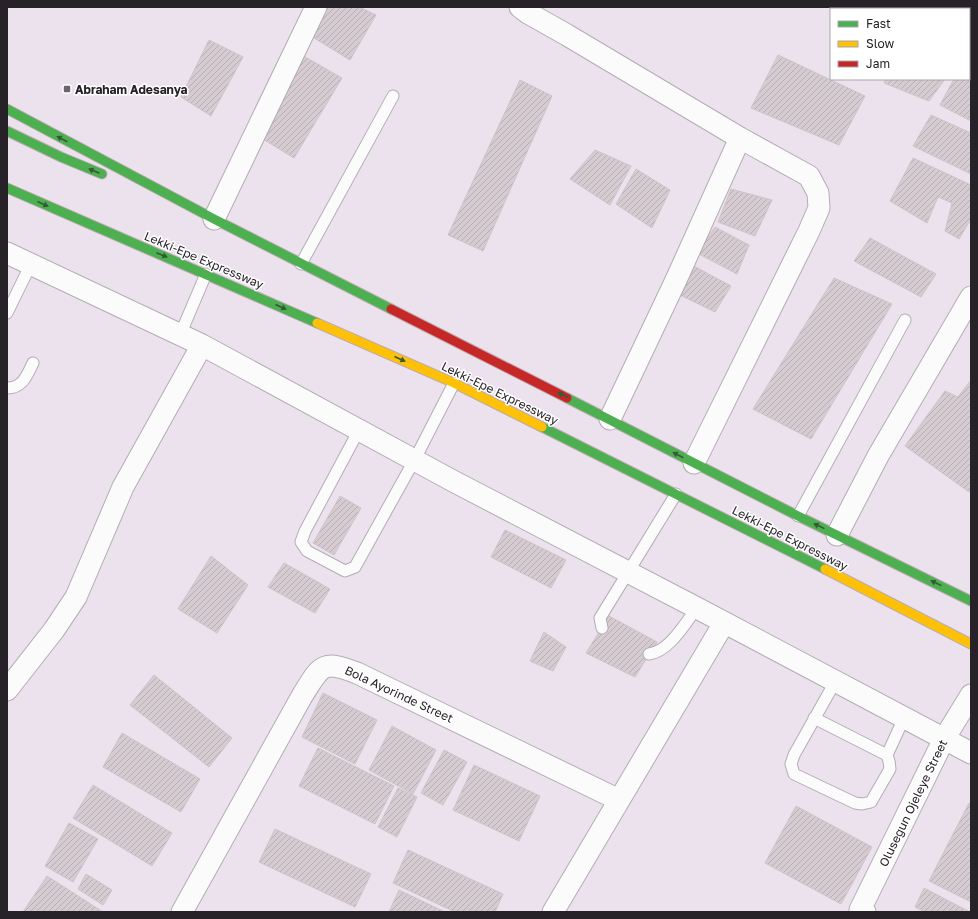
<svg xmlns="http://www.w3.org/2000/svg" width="978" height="919" font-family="'Golos Text',sans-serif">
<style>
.building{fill:url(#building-hatch);stroke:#cdc3c8}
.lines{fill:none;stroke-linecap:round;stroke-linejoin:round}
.lane-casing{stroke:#b3acb4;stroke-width:13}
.street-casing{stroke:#b3acb4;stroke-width:23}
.fast-casing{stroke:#bdabb1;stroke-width:11}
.slow-casing{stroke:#bdabb1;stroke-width:11}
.jam-casing{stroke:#bdabb1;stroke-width:11}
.lane{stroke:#fcfbfc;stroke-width:11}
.street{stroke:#fcfbfc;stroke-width:21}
.fast{stroke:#4caf50;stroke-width:9}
.slow{stroke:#ffc107;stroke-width:9}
.jam{stroke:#c62828;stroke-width:9}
.oneway{fill:#365a38}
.poi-dot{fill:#6c656d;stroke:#fff;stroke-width:1.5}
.labels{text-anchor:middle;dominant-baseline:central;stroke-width:3;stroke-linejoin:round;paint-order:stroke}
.poi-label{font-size:12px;font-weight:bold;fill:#272128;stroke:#fff;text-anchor:start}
.street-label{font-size:12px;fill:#272128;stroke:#fff}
</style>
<defs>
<pattern id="building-hatch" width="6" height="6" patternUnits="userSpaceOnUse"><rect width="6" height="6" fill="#d5cbd0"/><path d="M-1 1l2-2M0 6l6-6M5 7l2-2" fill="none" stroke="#b7aeb3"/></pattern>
</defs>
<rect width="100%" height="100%" fill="#ece2ee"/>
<path class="building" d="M327 7H359L376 15 350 60 311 36Z
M209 40 243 57 211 116 181 97Z
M300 54 342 78 294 158 258 136Z
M778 55 865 96 839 145 751 108Z
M886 79H945L929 101 884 83Z
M954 79H966L971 81V121L940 105Z
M520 80 552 96 483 251 448 235Z
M931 115 971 133V174L913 146Z
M595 150 631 166 610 205 570 179Z
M913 158 971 185V219L959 239 945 231 952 203 938 197 927 223 890 201Z
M636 169 670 190 652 228 616 204Z
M731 189 772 200 755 236 718 222Z
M715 227 749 245 737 274 697 253Z
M870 238 936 274 921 297 854 261Z
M692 265 731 286 715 312 678 294Z
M834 278 892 304 811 439 753 409Z
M971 380V490L969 492 905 446 945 391 958 397Z
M340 496 361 508 334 555 313 543Z
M505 530 566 560 551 588 491 557Z
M211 556 248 585 217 633 178 609Z
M284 563 330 589 315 613 268 587Z
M609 616 657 642 635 677 586 653Z
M544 632 566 647 553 671 530 661Z
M154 675 232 738 209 767 130 705Z
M323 693 377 720 355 764 302 737Z
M392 726 436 750 413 794 369 770Z
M122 733 200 779 181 812 103 767Z
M318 748 394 786 375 824 299 786Z
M444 750 467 762 443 805 421 793Z
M474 765 540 796 519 841 453 810Z
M93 785 172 833 152 866 73 818Z
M398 788 417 797 397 837 378 827Z
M969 803 971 804V902L929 881Z
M796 806 872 847 841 904 765 863Z
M69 823 98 839 73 882 45 866Z
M275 829 371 874 355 907 259 862Z
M408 850 503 894 495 912H455L393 883Z
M86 874 112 890 103 905 78 889Z
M47 876 103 912H23Z
M924 888 970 912H925L915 907Z
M399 890 445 912H389Z"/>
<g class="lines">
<defs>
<path id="lane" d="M301 264 393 96
M7 313 31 264
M180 335 206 274
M7 388C23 388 27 375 33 363
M359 430 305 531 301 542 307 551 345 571 355 567 415 459 454 383
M798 516 905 320
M602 628 600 618 676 494
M649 654C670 651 685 623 697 608
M814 718 887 755 889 761 890 769 871 802 862 804 855 803 794 774 791 764 794 755 835 682
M887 755 904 718"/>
<path id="street" d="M520 7 528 13 567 35 740 138 809 176 818 193 819 208 809 231 694 463
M214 219 316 7
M7 253 202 345 453 481 697 608 971 753
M610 419 676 280 740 138
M837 535 878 456 971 297
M7 690 54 630 76 597 123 487 202 345
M182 912 302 696C321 666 321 659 357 673L619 800
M553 912 724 623
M865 912 860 910 944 739 971 695"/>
<path id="fast" d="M7 109 214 219 391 309
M7 131 61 157 102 174
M7 188 317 323
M567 398 798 516 971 601
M542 427 825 569"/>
<path id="slow" d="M317 323 454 383 542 427
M825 569 971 644"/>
<path id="jam" d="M391 309 567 398"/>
</defs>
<use href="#lane" class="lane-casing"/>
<use href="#street" class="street-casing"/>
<use href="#fast" class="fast-casing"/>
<use href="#slow" class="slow-casing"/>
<use href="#jam" class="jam-casing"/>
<use href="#lane" class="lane"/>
<use href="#street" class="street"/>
<use href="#fast" class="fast"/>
<use href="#slow" class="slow"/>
<use href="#jam" class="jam"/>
</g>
<defs><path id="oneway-solid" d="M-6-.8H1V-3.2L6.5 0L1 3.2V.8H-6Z"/></defs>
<g class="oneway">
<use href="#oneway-solid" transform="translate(62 139) rotate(-152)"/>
<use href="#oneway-solid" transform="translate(94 171) rotate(-157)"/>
<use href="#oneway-solid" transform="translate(43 204) rotate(24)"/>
<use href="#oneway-solid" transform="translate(162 255) rotate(23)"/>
<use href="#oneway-solid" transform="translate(281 307) rotate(24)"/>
<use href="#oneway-solid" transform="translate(400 359) rotate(24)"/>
<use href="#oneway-solid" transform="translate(563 395) rotate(-153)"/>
<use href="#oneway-solid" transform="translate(678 455) rotate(-152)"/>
<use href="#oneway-solid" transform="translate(819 526) rotate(-154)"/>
<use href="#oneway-solid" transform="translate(936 583) rotate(-154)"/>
</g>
<rect class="poi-dot" x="63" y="85" width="8" height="8" rx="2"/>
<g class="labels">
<g class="poi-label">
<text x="75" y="89">Abraham Adesanya</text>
</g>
<g class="street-label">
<text transform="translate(204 260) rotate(23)">Lekki-Epe Expressway</text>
<text transform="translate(500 393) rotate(26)">Lekki-Epe Expressway</text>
<text transform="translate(790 538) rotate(27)">Lekki-Epe Expressway</text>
<text transform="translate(399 694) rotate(25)">Bola Ayorinde Street</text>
<text transform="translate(913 803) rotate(-64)">Olusegun Ojeleye Street</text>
</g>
</g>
<rect width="978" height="919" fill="none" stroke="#272128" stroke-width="16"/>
<rect x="830" y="8" width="140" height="72" fill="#ffffff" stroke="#a9a6a9"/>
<rect x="838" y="21" width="20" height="6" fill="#4caf50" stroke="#a9a6a9"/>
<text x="866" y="28" font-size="12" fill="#272128">Fast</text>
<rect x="838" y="41" width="20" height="6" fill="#ffc107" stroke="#a9a6a9"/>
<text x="866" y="48" font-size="12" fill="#272128">Slow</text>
<rect x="838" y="61" width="20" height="6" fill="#c62828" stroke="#a9a6a9"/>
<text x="866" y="68" font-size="12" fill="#272128">Jam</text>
</svg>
